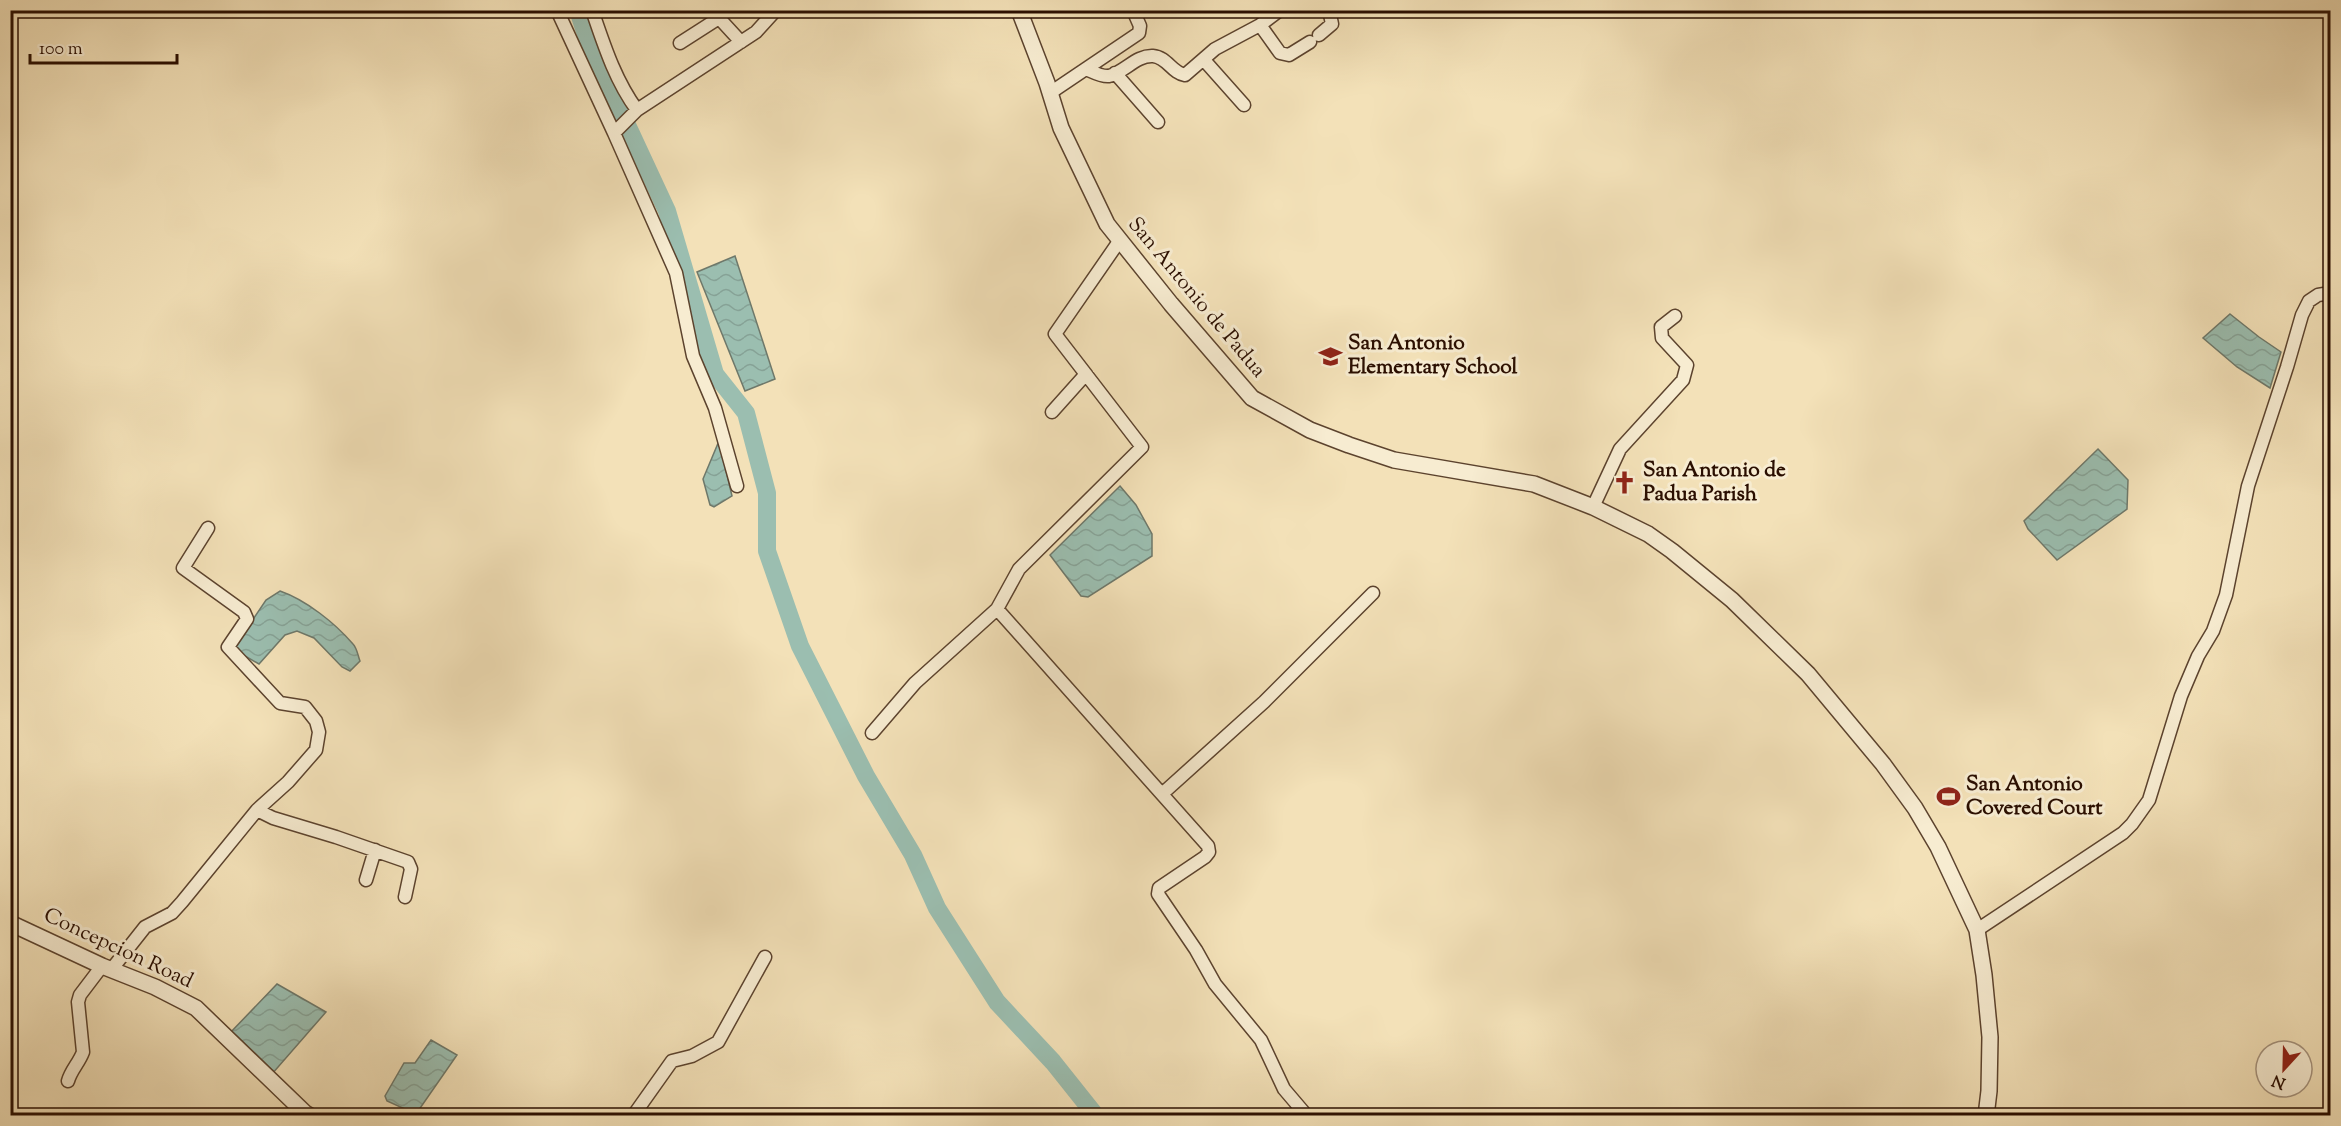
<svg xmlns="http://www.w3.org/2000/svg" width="2341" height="1126" font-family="'Sorts Mill Goudy',serif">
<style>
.water{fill:url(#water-waves);stroke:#6e786a;stroke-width:1.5}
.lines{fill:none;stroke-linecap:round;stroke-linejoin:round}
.river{stroke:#9bbeb0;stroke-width:18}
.minor-casing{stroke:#5c432e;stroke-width:15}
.tertiary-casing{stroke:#5c432e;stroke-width:18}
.minor{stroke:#f7ecd1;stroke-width:12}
.tertiary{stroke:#f7ecd1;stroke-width:15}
.labels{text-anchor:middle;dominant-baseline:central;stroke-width:6;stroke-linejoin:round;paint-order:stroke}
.street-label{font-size:21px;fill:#2a0e00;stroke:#f7ecd1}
.poi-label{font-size:21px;font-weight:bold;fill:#2a0e00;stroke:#f7ecd1;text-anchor:start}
</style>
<defs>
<pattern id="water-waves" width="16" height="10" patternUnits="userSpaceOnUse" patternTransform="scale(1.5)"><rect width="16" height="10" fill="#9bbeb0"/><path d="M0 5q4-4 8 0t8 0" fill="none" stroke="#86a296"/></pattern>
</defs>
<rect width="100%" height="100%" fill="#f3e1b8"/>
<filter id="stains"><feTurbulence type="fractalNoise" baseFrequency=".00333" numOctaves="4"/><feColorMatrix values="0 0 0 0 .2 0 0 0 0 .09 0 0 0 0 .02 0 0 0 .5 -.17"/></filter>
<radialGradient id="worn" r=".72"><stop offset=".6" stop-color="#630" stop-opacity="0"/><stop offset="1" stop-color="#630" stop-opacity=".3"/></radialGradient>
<path class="water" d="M735 256 775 379 745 391 697 272Z
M2230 314 2259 337 2281 352 2270 388 2237 367 2203 338Z
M719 441 732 496 714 507 710 505 703 479Z
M2098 449 2128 480 2127 509 2057 560 2028 529 2024 521Z
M1120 486 1136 505 1152 534V556L1088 597 1081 596 1050 555Z
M280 591C306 600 335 623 353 644 357 648 358 656 360 661L350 671 342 667 314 638 297 631 285 635 259 664 233 649 266 600Z
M277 984 326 1012 272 1074 229 1034Z
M431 1040 457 1055 416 1114 387 1101 385 1096 404 1063H415Z"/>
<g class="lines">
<path class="river" d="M578 10 588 41 667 211 715 374 746 413 767 493V551L800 646 866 776 913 855 937 908 997 1002 1053 1062 1096 1116"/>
<defs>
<path id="minor" d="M557 10 614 133
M592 10C604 45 615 80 637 110L756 32 776 10
M1280 10 1260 25 1280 53 1289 55 1310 42
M1319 35 1332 24 1329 10
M680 43 719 18 741 42
M1204 60 1244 105
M1086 69C1093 72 1102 77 1109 76 1125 72 1136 55 1153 56 1167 57 1172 73 1185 75L1215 49 1260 25
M1115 73 1158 122
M1050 93 1139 33 1140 26 1133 10
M637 110 614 133 676 273 693 356 715 408 737 486
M1120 240 1055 334 1142 447 1019 569 997 609 1208 846 1209 852 1205 857 1159 888 1158 894 1196 950 1215 984 1261 1040 1284 1089 1307 1116
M1052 412 1086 374
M1593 507 1620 449 1683 380 1687 365 1662 338 1661 327 1675 316
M872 733 915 683 997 609
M1162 794 1264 702 1373 593
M257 810 273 818 336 837 408 862 411 869 405 897
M366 880 375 850
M1977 930 2123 833 2132 824 2149 800 2181 696 2198 656 2213 631 2226 595 2248 486 2287 367 2302 315 2309 301 2318 295 2330 293
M111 970 145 927 172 913 182 902 257 810 288 782 316 750 319 732 316 721 305 707 280 703 228 647 247 619 244 612 183 568 208 528
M68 1081C71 1070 79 1063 83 1052L78 1002 80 995 102 966
M633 1116 672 1061 692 1056 718 1042 765 957"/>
<path id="tertiary" d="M1019 10 1047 83 1061 128 1107 224 1171 304 1252 398 1310 430 1349 445 1394 460 1534 484 1593 507 1648 534 1672 551 1732 600 1808 674 1883 764 1915 808 1938 847 1977 930 1984 975 1990 1037 1989 1091 1986 1116
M10 923 102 966 155 987 196 1008 305 1113 310 1116"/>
</defs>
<use href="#minor" class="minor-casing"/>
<use href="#tertiary" class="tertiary-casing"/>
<use href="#minor" class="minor"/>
<use href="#tertiary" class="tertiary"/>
</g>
<defs>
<symbol id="school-bare" viewBox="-9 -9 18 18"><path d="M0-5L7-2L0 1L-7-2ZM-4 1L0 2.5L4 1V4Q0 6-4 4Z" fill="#8f2418" stroke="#f7ecd1" stroke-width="2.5" paint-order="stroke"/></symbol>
<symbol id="church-bare" viewBox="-9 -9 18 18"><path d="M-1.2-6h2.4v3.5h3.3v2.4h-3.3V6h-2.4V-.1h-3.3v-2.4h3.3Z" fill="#8f2418" stroke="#f7ecd1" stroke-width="2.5" paint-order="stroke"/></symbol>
<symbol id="stadium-bare" viewBox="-9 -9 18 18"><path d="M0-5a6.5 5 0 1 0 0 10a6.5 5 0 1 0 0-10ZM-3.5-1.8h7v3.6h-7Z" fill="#8f2418" stroke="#f7ecd1" stroke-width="2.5" paint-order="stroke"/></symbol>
</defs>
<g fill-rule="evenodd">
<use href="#school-bare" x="1314" y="340" width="33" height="33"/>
<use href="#church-bare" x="1608" y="466" width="33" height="33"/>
<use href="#stadium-bare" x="1932" y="780" width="33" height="33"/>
</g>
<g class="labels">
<g class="street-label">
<text transform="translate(1196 298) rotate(50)">San Antonio de Padua</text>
<text transform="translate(118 949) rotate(25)">Concepcion Road</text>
</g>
<g class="poi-label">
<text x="1348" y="344">San Antonio<tspan x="1348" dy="24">Elementary School</tspan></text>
<text x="1643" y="471">San Antonio de<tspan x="1643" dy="24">Padua Parish</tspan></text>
<text x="1966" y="785">San Antonio<tspan x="1966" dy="24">Covered Court</tspan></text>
</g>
</g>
<rect width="2341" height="1126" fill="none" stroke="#f3e1b8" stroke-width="36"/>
<rect x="12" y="12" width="2317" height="1102" fill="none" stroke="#2a0e00" stroke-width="3"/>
<rect x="18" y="18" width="2305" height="1090" fill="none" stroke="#2a0e00" stroke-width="1.5"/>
<g transform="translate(2284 1069) rotate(202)"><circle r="28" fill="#f7ecd1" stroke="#a5937d" stroke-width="1.5"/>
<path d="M0-4.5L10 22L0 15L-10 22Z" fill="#8f2418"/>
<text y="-9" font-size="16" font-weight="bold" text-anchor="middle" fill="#2a0e00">N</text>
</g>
<path d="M30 54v9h147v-9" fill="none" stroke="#2a0e00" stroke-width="3"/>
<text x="39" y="54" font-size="18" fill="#2a0e00" stroke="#f7ecd1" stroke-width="4.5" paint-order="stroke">100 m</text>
<rect width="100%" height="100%" filter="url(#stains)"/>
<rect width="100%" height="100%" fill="url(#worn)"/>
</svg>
